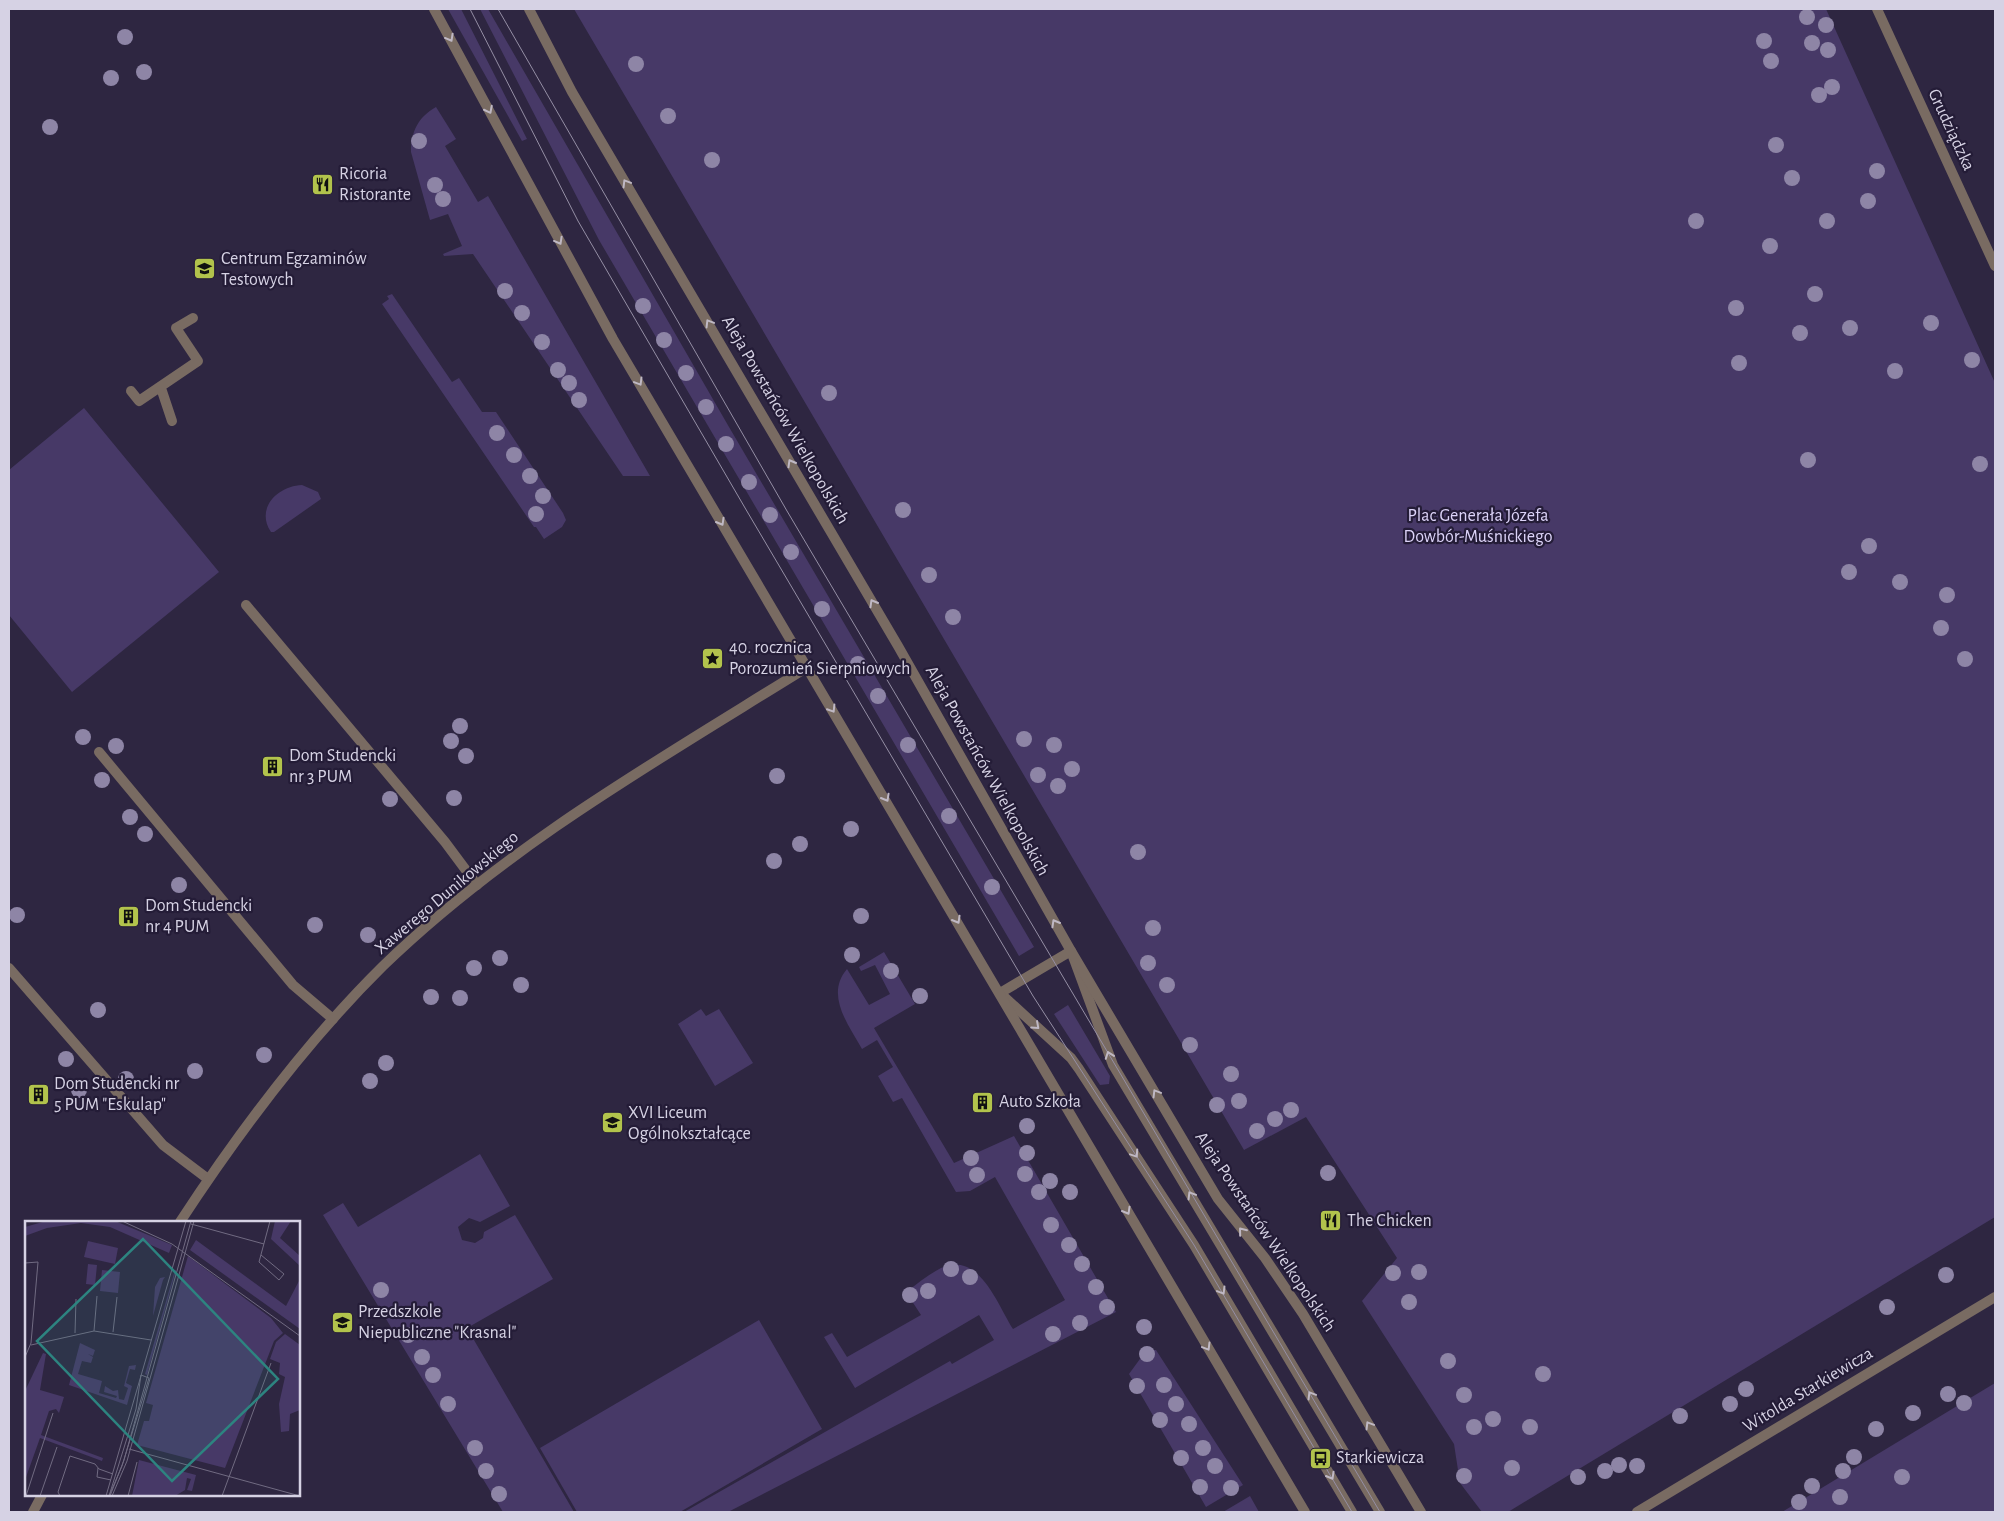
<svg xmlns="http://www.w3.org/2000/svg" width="2004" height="1521" font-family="'Alegreya Sans',sans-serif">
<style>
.green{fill:#473967}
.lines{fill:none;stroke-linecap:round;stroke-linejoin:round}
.service{stroke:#796b62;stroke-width:10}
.pedestrian{stroke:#796b62;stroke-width:10}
.minor{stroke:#796b62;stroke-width:10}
.tertiary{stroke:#796b62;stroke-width:10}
.tram{stroke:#958fa5;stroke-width:1}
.tree{fill:#8e85a6}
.oneway{stroke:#bfb8c4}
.labels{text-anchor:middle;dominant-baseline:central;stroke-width:4.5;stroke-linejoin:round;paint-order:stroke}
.street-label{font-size:18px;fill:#d6d2e4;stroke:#241c37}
.poi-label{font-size:18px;fill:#d6d2e4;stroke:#241c37;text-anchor:start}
.park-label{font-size:18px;fill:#dcd3f8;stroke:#241c37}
.inset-road{fill:none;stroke:#716b82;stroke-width:1}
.view{fill:#2d8480;fill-opacity:0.15;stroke:#2d8480;stroke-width:2.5}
.inset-edge{fill:none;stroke:#d6d2e4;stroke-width:2.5}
</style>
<rect width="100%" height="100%" fill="#2e2641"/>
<path class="green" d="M448 9H461L527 139 522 141Z
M480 9H488L729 427 1034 947 1019 956 599 240Z
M574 9H1826L1995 383V1217L1508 1512H1482L1460 1483 1454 1444 1362 1301 1397 1258 1306 1117 1244 1150Z
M436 107 456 139 445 146 478 202 488 196 650 476H623L473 254 444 256 443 254 462 246 448 214 430 220 411 152C411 132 418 117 436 107Z
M392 294 452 382 459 378 482 412H496L563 513 566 520 562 527 544 539 536 527H534L382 304 389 299 387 296Z
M84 408 219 572 72 692 9 615V470Z
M302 485 318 492 321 499 274 532H271C255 508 278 486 302 485Z
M884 952 915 1004 874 1028 954 1163 1014 1136 1116 1312 728 1512H684L950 1361 952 1364 994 1340 979 1315 855 1388 824 1337 832 1333 847 1357 921 1315 906 1292C917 1284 929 1274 941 1268 979 1250 998 1306 1013 1329L1065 1300 995 1177 970 1191 956 1192 902 1098 893 1102 878 1076 893 1067 877 1040 862 1049C848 1024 825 995 847 969L869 1005 890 994 875 965 861 971 859 967Z
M1068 1005 1110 1076 1109 1084 1100 1085 1054 1014Z
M701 1009 706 1016 719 1009 753 1063 715 1086 678 1024Z
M480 1154 510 1206 480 1222 469 1218 458 1227 462 1240 475 1243 483 1238 484 1232 515 1215 553 1279 467 1328 574 1512H503L323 1215 343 1203 358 1227Z
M759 1320 822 1429 680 1512H577L540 1448Z
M1153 1350H1156L1243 1485 1206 1507 1129 1374 1145 1352Z
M1995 1383V1512H1782Z
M1250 1496 1259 1512H1223Z"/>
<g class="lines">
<path class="service" d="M246 605 445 842 477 885
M99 752 293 985 333 1019
M9 968 163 1145 208 1179
M1352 1512 1194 1245 1079 1069 1071 1058 1000 993 1071 951 1113 1065 1380 1512"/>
<path class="pedestrian" d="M161 388 172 421
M131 391 139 401 198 361 176 328 193 318"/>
<path class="minor" d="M1877 9 1995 266
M180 1222C239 1132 306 1042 383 966 508 845 660 759 806 668
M33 1512 42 1495"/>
<path class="tertiary" d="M434 9 613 339 1305 1512
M529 9 572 92 898 646 1071 951 1218 1199 1265 1258 1303 1314 1421 1512
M1637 1512 1995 1297"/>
<path class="tram" d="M470 9 578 221 748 513 1033 996 1194 1245 1352 1512
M498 9 787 511 1380 1512"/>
</g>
<g class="tree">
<circle cx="1807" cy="17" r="8"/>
<circle cx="1826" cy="25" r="8"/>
<circle cx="125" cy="37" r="8"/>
<circle cx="1764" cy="41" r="8"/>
<circle cx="1812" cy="43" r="8"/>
<circle cx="1828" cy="50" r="8"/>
<circle cx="1771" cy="61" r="8"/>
<circle cx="636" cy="64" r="8"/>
<circle cx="144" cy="72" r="8"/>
<circle cx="111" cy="78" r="8"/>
<circle cx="1832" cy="87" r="8"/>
<circle cx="1819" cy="95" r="8"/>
<circle cx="668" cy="116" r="8"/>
<circle cx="50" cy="127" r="8"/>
<circle cx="419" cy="141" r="8"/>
<circle cx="1776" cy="145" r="8"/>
<circle cx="712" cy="160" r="8"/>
<circle cx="1877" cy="171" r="8"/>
<circle cx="1792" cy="178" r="8"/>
<circle cx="435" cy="185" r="8"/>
<circle cx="443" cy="199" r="8"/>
<circle cx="1868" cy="201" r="8"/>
<circle cx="1696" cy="221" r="8"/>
<circle cx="1827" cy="221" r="8"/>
<circle cx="1770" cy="246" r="8"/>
<circle cx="505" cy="291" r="8"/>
<circle cx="1815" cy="294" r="8"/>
<circle cx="643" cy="306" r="8"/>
<circle cx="1736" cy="308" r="8"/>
<circle cx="522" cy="313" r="8"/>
<circle cx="1931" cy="323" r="8"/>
<circle cx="1850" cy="328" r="8"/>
<circle cx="1800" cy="333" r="8"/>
<circle cx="664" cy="340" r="8"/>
<circle cx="542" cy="342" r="8"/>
<circle cx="1972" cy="360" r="8"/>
<circle cx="1739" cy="363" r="8"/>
<circle cx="558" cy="370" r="8"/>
<circle cx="1895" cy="371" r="8"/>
<circle cx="686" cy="373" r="8"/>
<circle cx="569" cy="383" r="8"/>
<circle cx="829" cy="393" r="8"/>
<circle cx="579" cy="400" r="8"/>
<circle cx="706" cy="407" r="8"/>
<circle cx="497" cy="433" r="8"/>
<circle cx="726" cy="444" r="8"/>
<circle cx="514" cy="455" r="8"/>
<circle cx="1808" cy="460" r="8"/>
<circle cx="1980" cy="464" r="8"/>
<circle cx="530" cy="476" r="8"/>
<circle cx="749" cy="482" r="8"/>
<circle cx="543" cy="496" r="8"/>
<circle cx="903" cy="510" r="8"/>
<circle cx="536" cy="514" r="8"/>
<circle cx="770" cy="515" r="8"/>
<circle cx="1869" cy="546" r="8"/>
<circle cx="791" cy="552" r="8"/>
<circle cx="1849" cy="572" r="8"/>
<circle cx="929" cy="575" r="8"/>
<circle cx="1900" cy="582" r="8"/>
<circle cx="1947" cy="595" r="8"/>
<circle cx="822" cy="609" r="8"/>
<circle cx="953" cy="617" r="8"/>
<circle cx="1941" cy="628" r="8"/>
<circle cx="1965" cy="659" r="8"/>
<circle cx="858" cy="664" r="8"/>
<circle cx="878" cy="696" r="8"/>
<circle cx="460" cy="726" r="8"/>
<circle cx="83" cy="737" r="8"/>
<circle cx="1024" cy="739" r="8"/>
<circle cx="451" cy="741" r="8"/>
<circle cx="908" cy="745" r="8"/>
<circle cx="1054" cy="745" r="8"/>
<circle cx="116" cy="746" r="8"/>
<circle cx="466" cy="756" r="8"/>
<circle cx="1072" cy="769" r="8"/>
<circle cx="1038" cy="775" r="8"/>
<circle cx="777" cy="776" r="8"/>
<circle cx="102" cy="780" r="8"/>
<circle cx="1058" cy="786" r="8"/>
<circle cx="454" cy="798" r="8"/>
<circle cx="390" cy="799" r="8"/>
<circle cx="949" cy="816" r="8"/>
<circle cx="130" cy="817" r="8"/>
<circle cx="851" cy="829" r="8"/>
<circle cx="145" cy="834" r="8"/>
<circle cx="800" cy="844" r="8"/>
<circle cx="1138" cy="852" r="8"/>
<circle cx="774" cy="861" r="8"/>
<circle cx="179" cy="885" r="8"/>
<circle cx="992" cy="887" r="8"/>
<circle cx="17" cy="915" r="8"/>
<circle cx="861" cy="916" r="8"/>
<circle cx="315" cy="925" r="8"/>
<circle cx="1153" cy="928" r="8"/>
<circle cx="368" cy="935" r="8"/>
<circle cx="852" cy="955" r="8"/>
<circle cx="500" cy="958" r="8"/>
<circle cx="1148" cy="963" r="8"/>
<circle cx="474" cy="968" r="8"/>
<circle cx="891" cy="971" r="8"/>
<circle cx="521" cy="985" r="8"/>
<circle cx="1167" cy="985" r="8"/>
<circle cx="920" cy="996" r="8"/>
<circle cx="431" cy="997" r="8"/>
<circle cx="460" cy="998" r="8"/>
<circle cx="98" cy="1010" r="8"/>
<circle cx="1190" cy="1045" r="8"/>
<circle cx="264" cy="1055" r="8"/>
<circle cx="66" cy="1059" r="8"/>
<circle cx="386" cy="1063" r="8"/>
<circle cx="195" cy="1071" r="8"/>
<circle cx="1231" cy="1074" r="8"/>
<circle cx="126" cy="1079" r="8"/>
<circle cx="370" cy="1081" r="8"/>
<circle cx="79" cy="1090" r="8"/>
<circle cx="1239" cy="1101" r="8"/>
<circle cx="1217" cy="1105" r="8"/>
<circle cx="1291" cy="1110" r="8"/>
<circle cx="1275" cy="1119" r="8"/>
<circle cx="1027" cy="1126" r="8"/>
<circle cx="1257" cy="1131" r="8"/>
<circle cx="1027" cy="1153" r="8"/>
<circle cx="971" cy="1158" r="8"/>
<circle cx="1328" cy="1173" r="8"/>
<circle cx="1025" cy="1174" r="8"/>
<circle cx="977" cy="1175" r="8"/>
<circle cx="1050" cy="1181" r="8"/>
<circle cx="1039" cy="1192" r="8"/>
<circle cx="1070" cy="1192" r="8"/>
<circle cx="1051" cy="1225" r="8"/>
<circle cx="1069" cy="1245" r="8"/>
<circle cx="1082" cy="1264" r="8"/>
<circle cx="951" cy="1269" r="8"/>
<circle cx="1419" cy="1272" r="8"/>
<circle cx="1393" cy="1273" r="8"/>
<circle cx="1946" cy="1275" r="8"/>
<circle cx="970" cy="1277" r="8"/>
<circle cx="1096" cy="1287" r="8"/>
<circle cx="381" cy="1290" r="8"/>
<circle cx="928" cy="1291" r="8"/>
<circle cx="910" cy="1295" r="8"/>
<circle cx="1409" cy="1302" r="8"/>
<circle cx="1107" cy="1307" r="8"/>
<circle cx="1887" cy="1307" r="8"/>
<circle cx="1080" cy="1323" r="8"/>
<circle cx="1144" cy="1327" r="8"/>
<circle cx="1053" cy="1334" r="8"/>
<circle cx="408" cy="1335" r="8"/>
<circle cx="1147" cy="1354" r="8"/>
<circle cx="422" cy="1357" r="8"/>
<circle cx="1448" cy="1361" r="8"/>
<circle cx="1543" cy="1374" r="8"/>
<circle cx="433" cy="1375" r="8"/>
<circle cx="1164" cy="1385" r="8"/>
<circle cx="1137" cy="1386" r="8"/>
<circle cx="1746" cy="1389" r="8"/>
<circle cx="1948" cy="1394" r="8"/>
<circle cx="1464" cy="1395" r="8"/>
<circle cx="1964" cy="1403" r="8"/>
<circle cx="448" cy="1404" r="8"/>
<circle cx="1176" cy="1404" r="8"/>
<circle cx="1730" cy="1404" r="8"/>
<circle cx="1913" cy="1413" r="8"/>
<circle cx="1680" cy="1416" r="8"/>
<circle cx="1493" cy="1419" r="8"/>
<circle cx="1160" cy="1420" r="8"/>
<circle cx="1189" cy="1424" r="8"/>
<circle cx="1474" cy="1427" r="8"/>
<circle cx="1530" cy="1427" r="8"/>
<circle cx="1876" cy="1429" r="8"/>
<circle cx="475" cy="1448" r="8"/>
<circle cx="1203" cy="1448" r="8"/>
<circle cx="1854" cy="1457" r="8"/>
<circle cx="1181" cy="1458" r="8"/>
<circle cx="1619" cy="1465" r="8"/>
<circle cx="1215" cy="1466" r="8"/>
<circle cx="1637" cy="1466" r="8"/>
<circle cx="1512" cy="1468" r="8"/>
<circle cx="486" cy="1471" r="8"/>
<circle cx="1605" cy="1471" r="8"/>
<circle cx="1843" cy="1471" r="8"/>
<circle cx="1464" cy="1476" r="8"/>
<circle cx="1578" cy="1477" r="8"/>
<circle cx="1902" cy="1477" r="8"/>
<circle cx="1812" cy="1486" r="8"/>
<circle cx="1200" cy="1487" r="8"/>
<circle cx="1231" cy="1488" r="8"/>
<circle cx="499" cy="1494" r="8"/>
<circle cx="1840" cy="1497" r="8"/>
<circle cx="1799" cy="1502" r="8"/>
</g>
<defs><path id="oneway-chevron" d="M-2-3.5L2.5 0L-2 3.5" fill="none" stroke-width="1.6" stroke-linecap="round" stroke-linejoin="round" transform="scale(1.25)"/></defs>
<g class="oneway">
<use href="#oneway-chevron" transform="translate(450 38) rotate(61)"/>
<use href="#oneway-chevron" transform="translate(489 110) rotate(63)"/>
<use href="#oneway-chevron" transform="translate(626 183) rotate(-121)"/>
<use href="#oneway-chevron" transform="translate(559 241) rotate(61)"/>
<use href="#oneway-chevron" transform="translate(709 323) rotate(-121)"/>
<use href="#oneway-chevron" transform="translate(639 382) rotate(59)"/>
<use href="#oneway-chevron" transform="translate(791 463) rotate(-120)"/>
<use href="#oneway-chevron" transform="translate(721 522) rotate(60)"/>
<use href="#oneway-chevron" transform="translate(873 603) rotate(-120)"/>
<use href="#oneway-chevron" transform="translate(832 709) rotate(58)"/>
<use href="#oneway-chevron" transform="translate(886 798) rotate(60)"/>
<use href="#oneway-chevron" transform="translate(957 920) rotate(60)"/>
<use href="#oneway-chevron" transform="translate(1055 923) rotate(-120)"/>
<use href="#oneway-chevron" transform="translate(1036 1026) rotate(42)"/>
<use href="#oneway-chevron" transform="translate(1109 1055) rotate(-110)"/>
<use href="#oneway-chevron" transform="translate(1156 1093) rotate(-121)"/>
<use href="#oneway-chevron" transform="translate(1135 1154) rotate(56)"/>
<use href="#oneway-chevron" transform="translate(1191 1195) rotate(-121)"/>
<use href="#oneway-chevron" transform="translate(1127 1211) rotate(60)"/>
<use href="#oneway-chevron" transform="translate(1242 1231) rotate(-129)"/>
<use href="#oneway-chevron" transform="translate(1222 1291) rotate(59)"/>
<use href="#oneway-chevron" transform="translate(1207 1347) rotate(59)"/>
<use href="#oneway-chevron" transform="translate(1311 1395) rotate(-121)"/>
<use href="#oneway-chevron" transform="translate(1369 1425) rotate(-121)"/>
<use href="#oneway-chevron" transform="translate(1331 1476) rotate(60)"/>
</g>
<defs>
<symbol id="restaurant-square" viewBox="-11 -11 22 22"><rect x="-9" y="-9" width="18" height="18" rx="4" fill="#b2c34c" stroke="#241c37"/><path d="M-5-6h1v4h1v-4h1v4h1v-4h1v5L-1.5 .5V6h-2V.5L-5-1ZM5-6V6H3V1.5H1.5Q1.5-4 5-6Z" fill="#111"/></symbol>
<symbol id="university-square" viewBox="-11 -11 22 22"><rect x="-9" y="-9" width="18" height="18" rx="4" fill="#b2c34c" stroke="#241c37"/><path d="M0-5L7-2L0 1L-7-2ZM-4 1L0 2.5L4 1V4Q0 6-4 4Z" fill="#111"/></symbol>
<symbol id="sight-square" viewBox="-11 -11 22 22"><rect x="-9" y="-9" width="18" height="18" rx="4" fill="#b2c34c" stroke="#241c37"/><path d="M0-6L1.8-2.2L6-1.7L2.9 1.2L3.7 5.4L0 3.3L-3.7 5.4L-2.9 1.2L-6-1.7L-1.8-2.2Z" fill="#111"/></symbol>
<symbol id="building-square" viewBox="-11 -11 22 22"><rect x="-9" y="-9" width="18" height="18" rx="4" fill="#b2c34c" stroke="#241c37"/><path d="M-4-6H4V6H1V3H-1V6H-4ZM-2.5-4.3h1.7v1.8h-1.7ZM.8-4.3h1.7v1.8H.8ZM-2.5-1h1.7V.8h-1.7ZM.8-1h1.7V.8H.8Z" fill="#111"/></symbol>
<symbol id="school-square" viewBox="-11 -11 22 22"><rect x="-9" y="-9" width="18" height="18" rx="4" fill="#b2c34c" stroke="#241c37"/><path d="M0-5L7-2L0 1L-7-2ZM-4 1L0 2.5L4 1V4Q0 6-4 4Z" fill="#111"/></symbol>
<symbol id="bus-square" viewBox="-11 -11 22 22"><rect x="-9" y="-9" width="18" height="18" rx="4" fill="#b2c34c" stroke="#241c37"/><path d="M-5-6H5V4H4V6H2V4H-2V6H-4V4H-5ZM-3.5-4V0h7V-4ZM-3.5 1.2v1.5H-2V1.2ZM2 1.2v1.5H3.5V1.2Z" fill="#111"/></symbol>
</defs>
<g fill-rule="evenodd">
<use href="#restaurant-square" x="310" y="172" width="25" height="25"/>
<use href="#university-square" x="192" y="256" width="25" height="25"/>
<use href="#sight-square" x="700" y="646" width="25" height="25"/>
<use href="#building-square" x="260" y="754" width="25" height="25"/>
<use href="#building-square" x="116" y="904" width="25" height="25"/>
<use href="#building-square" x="26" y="1082" width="25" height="25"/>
<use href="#building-square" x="970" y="1090" width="25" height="25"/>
<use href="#school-square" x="600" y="1110" width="25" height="25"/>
<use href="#restaurant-square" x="1318" y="1208" width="25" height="25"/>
<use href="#school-square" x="330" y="1310" width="25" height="25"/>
<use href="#bus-square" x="1308" y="1446" width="25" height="25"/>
</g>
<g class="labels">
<g class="street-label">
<text transform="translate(1951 130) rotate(65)">Grudziądzka</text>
<text transform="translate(785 420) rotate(60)">Aleja Powstańców Wielkopolskich</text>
<text transform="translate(987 771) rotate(61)">Aleja Powstańców Wielkopolskich</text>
<text transform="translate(447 893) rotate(-40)">Xawerego Dunikowskiego</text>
<text transform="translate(1265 1232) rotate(56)">Aleja Powstańców Wielkopolskich</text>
<text transform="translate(1808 1390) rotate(-31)">Witolda Starkiewicza</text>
</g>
<g class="poi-label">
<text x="339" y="174">Ricoria<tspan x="339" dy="21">Ristorante</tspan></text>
<text x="221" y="259">Centrum Egzaminów<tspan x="221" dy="21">Testowych</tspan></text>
<text x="729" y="648">40. rocznica<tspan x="729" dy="21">Porozumień Sierpniowych</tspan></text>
<text x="289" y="756">Dom Studencki<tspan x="289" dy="21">nr 3 PUM</tspan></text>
<text x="145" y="906">Dom Studencki<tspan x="145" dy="21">nr 4 PUM</tspan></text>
<text x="54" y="1084">Dom Studencki nr<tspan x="54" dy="21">5 PUM "Eskulap"</tspan></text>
<text x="999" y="1102">Auto Szkoła</text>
<text x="628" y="1113">XVI Liceum<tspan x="628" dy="21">Ogólnokształcące</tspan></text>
<text x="1347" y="1221">The Chicken</text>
<text x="358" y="1312">Przedszkole<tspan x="358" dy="21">Niepubliczne "Krasnal"</tspan></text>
<text x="1336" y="1458">Starkiewicza</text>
</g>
<g class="park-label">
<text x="1478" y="516">Plac Generała Józefa<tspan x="1478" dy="21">Dowbór-Muśnickiego</tspan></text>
</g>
</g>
<g transform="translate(25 1221)">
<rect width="275" height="275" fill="#2e2641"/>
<path d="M21 0H90L147 24 144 32 85 6 56 2 22 7 0 15V6ZM250 0H266L255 17 275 35V45L246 18ZM171 19 261 85 275 58V108L165 29ZM63 20 93 27 90 43 59 36ZM163 35 246 97 258 112 249 120 200 247 112 224 119 200H124L128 184 121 182ZM63 43 72 44 70 64 61 63ZM77 49 95 51 93 72 75 70ZM150 49H151L122 154 120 153ZM140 56 138 59 128 95 130 66 135 57ZM260 113 275 124V189L265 193 264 210 256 211 254 183 260 156 254 153 255 142 245 138 251 121ZM55 122 70 129 68 135 63 133 68 136 66 142 57 140 53 153 77 160 74 172 91 177 92 175 79 171 80 165 88 170 93 169 94 178 99 179 103 167 99 165 104 145 111 144 110 149 105 148 101 162 107 165 102 184 44 164ZM18 132 21 133 15 169 39 176 34 192 31 188 24 190 16 214 78 237 77 240 15 217 0 259V170ZM114 239 171 254 167 270 162 269 166 258 162 257 160 269 150 275H107Z" fill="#473967"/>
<path class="inset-road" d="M97 0 147 23 275 115M166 3 239 23M236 34 259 53 254 59 234 41 245 0M0 42 13 41 6 122 0 136M69 110 72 75M88 111 92 76M50 112 51 78M6 124 69 110 126 119M116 154 124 157 97 245 84 275 111 188ZM104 228 275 275M73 247 72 256 86 259M1 275 28 192M15 275 32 226M35 275 33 271 45 235 70 243 74 248 88 253M81 275 161 0M85 275 99 239 166 0M87 275 102 240 169 0M103 275 112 241M197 275 246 142"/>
<path class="view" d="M118 18 253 158 147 260 12 120Z"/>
<rect width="275" height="275" class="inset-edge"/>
</g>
<rect width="2004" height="1521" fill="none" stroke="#d6d2e4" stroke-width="20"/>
</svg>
